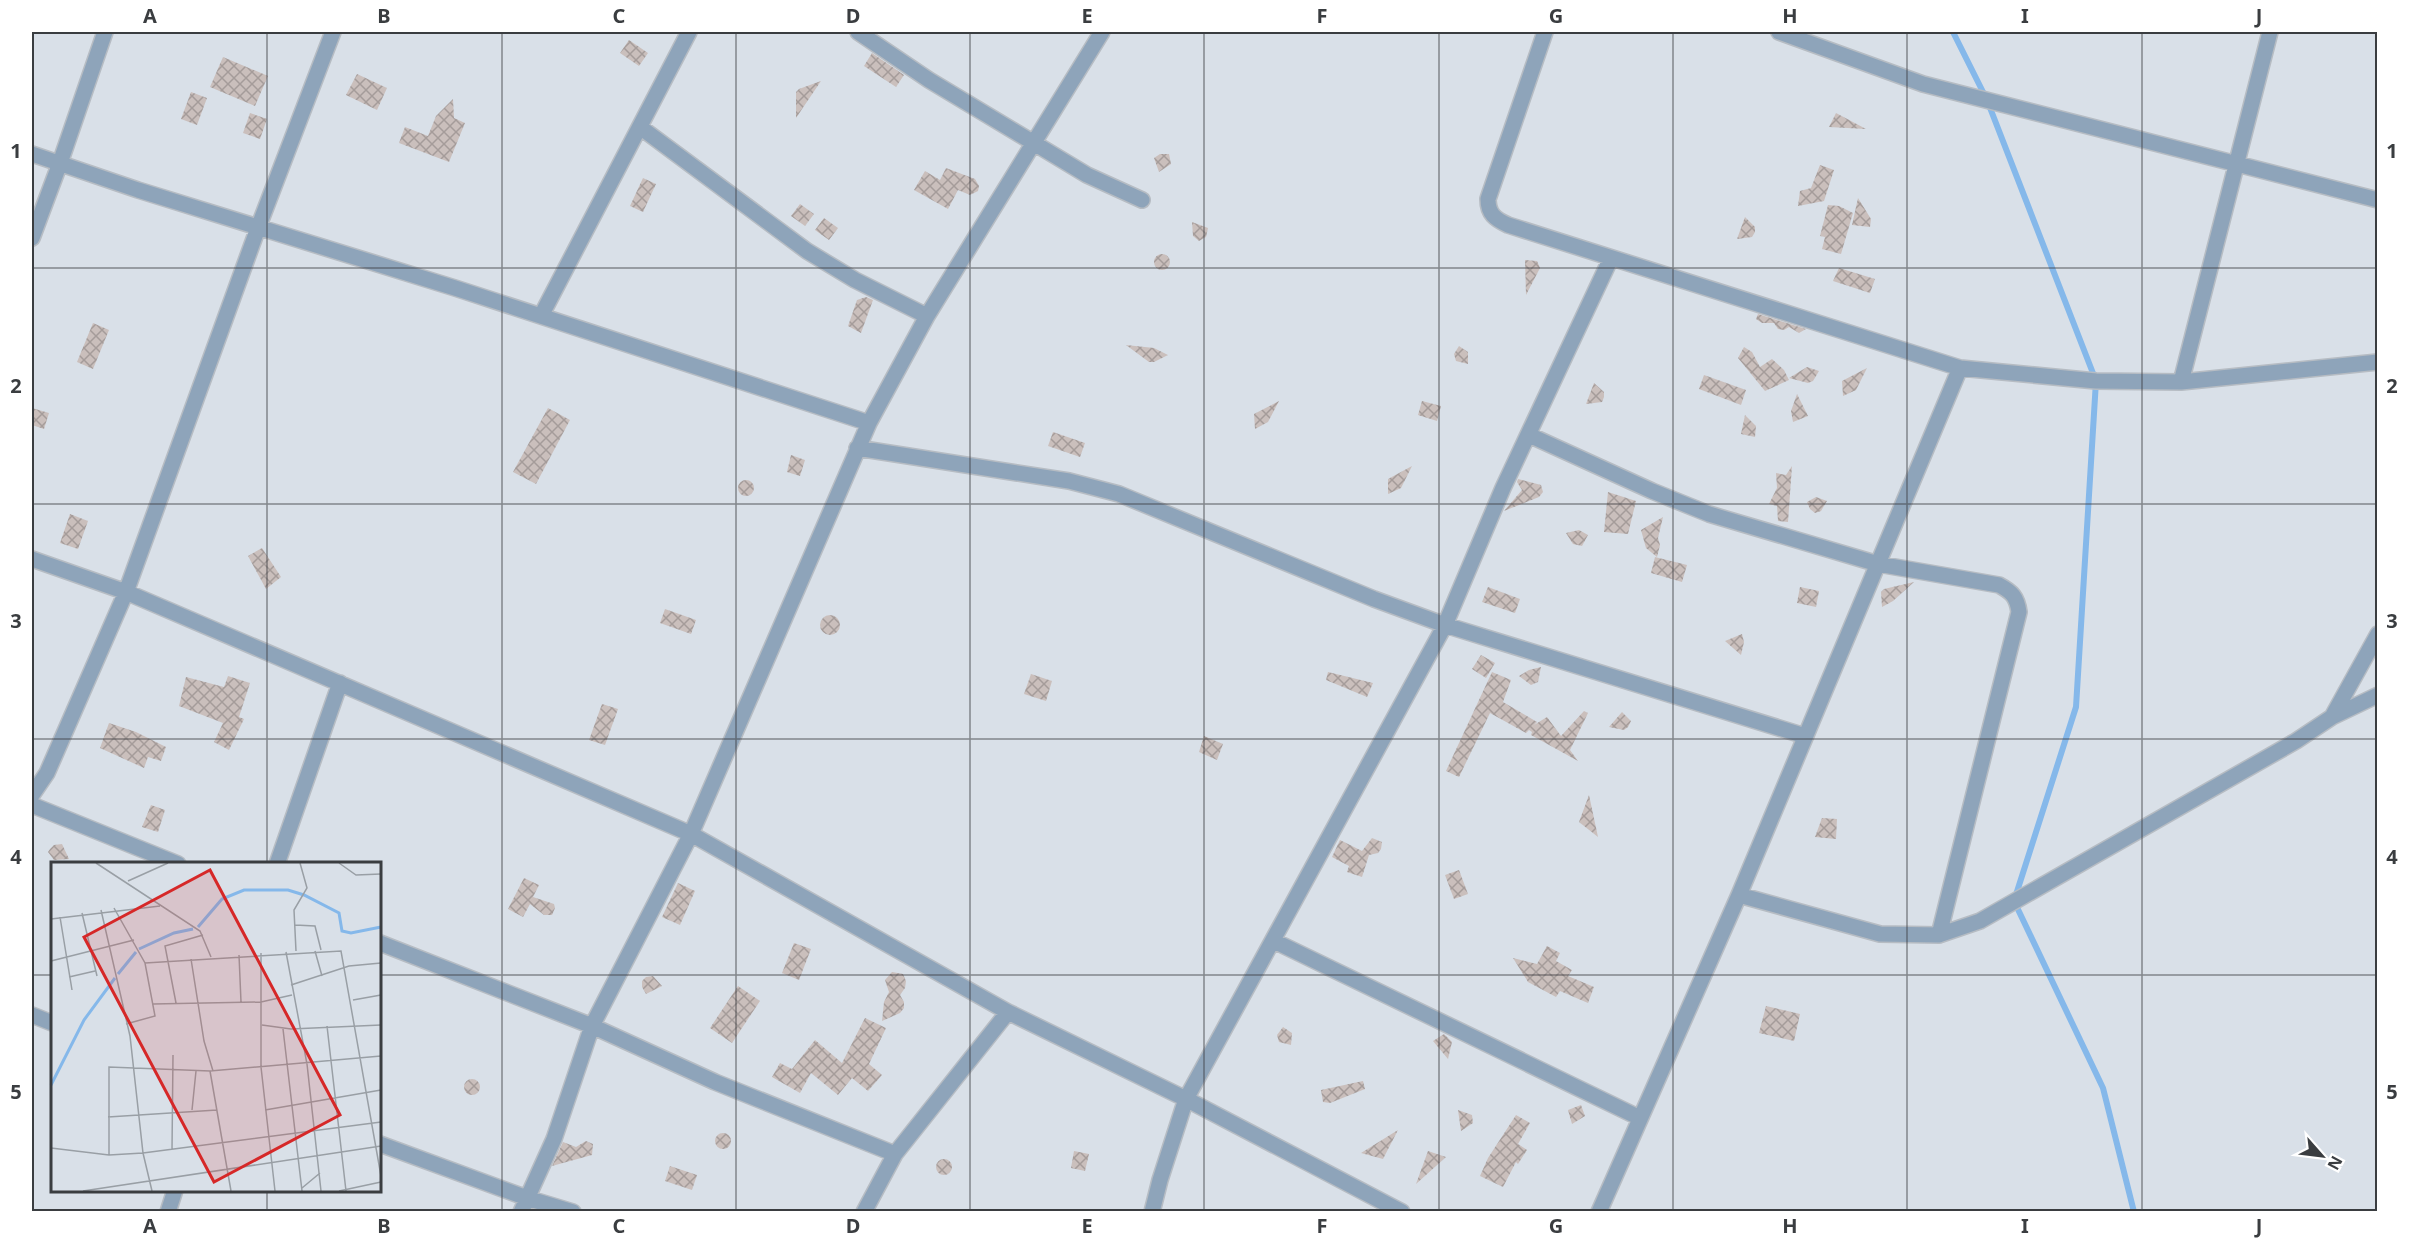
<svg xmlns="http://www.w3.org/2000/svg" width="2409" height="1243" font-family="'Noto Sans',sans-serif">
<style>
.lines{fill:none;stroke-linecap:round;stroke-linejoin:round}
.stream{stroke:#85b8ea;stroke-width:6}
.building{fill:url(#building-cross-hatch)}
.minor-casing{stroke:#b6bcc3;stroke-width:18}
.minor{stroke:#8ea4ba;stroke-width:15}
.grid{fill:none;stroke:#3a3d40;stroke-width:1.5;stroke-opacity:0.55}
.inset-river{fill:none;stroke:#85b8ea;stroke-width:3}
.inset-road{fill:none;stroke:#999fa5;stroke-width:1.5}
.view{fill:#d62828;fill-opacity:0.15;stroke:#d62828;stroke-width:3}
.inset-edge{fill:none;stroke:#3a3d40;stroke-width:3}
.neatline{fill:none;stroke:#3a3d40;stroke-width:2}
.grid-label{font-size:20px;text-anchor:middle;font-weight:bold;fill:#3a3d40}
</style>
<defs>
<pattern id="building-cross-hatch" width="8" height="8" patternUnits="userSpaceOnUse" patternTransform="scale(1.5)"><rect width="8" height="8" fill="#cabfbc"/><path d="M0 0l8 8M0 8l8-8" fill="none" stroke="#a59c9a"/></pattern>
</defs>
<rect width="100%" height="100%" fill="#d9e0e8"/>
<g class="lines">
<path class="stream" d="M1953 32 1987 100 2096 381 2076 707 2014 901 2103 1088 2134 1212"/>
</g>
<path class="building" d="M629 40 648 53 639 66 620 53Z
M872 53 904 75 896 87 864 66Z
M223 57 268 76 255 106 210 87Z
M357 74 387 88 377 110 346 95Z
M821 81 796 118V92L799 89Z
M191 92 207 98 197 125 181 119Z
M453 99 454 118 465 123 449 162 399 143 405 127 428 136 436 116Z
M250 113 267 119 260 139 243 133Z
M1836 113 1866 129 1829 127Z
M1160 154H1169L1171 164 1159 172 1154 158Z
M1820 165 1834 170 1824 201 1798 206 1800 191 1811 188Z
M946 168 975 179 979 186 978 191 970 195 958 190 948 209 914 190 925 171 940 180Z
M643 178 656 184 643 212 630 206Z
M1858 198 1871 219 1870 227 1852 225Z
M800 204 814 214 805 226 791 216Z
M1828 205 1839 206 1853 213 1841 254 1822 249 1825 237 1820 236Z
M1745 217 1755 227V232L1752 237 1737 239Z
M824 218 838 228 829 240 815 230Z
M1192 222 1208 228 1206 237 1199 241 1193 236Z
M1154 262a8 8 0 1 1 16 0a8 8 0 1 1-16 0Z
M1525 260 1537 261 1540 268 1526 295Z
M1839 268 1875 279 1870 293 1833 281Z
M866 297 873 300 861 333 848 326 857 300Z
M1758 314 1806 329 1799 333 1789 327 1784 330 1778 329 1774 323H1762L1756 319Z
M93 323 109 330 93 369 77 362Z
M1126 345 1154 348 1168 355 1154 362H1149Z
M1459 346 1468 352V364L1456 361 1454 354Z
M1744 347 1752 352 1760 367 1772 359 1784 370 1789 380 1765 391 1738 358Z
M1807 367 1819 371 1813 381 1808 383 1789 378Z
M1867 368 1856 390 1843 396 1842 381Z
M1704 375 1746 390 1741 405 1699 389Z
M1594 383 1604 392V397L1602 402 1586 404Z
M1797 394 1808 416 1793 422 1791 411Z
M1279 401 1268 422 1255 429 1254 414Z
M1422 401 1441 406 1437 421 1418 415Z
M32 408 49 413 44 429 32 425Z
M548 408 570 420 536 484 513 472Z
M1745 415 1756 426 1755 437 1741 434Z
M1053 432 1085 443 1080 457 1048 446Z
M791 455 805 460 800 476 787 472Z
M1412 466 1401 488 1388 494V479Z
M1792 466 1788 522 1778 521 1777 506 1769 504 1777 488 1776 473 1786 475Z
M1518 479 1541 485 1543 492 1539 497 1504 511 1522 490 1517 482Z
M738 488a8 8 0 1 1 16 0a8 8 0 1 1-16 0Z
M1608 492 1636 501 1628 534 1604 532Z
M1816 497 1827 501 1821 511 1815 513 1810 509 1807 502Z
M70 514 88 521 78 549 60 543Z
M1663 517 1658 538 1660 545 1657 557 1646 548 1641 530Z
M1579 530 1588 535 1582 546 1573 544 1566 533Z
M262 548 281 577 266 589 248 556Z
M1655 557 1687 565 1682 582 1651 573Z
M1914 582 1893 601 1882 607 1881 592 1884 589Z
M1488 587 1520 599 1515 613 1482 602Z
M1800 587 1819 591 1816 607 1797 603Z
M665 609 696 620 691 634 660 623Z
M820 625a10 10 0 1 1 20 0a10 10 0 1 1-20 0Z
M1742 634 1744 642 1741 655 1725 641Z
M1481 655 1495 663 1486 678 1472 669Z
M1541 667 1538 682 1531 685 1519 676 1529 670Z
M1328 672 1373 683 1367 697 1326 680Z
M1492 672 1511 680 1503 702 1537 722 1534 725 1547 717 1561 736 1584 711 1588 713 1570 750 1578 761 1531 735 1532 732 1529 730 1526 733 1490 713 1459 777 1446 771Z
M1031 674 1052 681 1046 701 1024 694Z
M228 676 250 683 239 717 244 719 229 750 214 742 223 723 179 706 186 677 224 687Z
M602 704 618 709 605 745 589 740Z
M1622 712 1631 721 1628 727 1624 730 1609 727Z
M109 723 136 732 166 747 161 761 148 757 144 768 100 748Z
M1204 736 1223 744 1217 760 1199 752Z
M1589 795 1598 837 1579 822Z
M151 805 165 810 158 832 142 827Z
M1822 818 1837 819 1836 839 1815 837Z
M1372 838 1382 842 1381 849 1378 853 1369 855 1362 877 1347 872 1349 866 1332 857 1340 840 1362 851Z
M62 844 69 859 54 860 48 852 50 849 54 845Z
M1459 870 1468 894 1454 899 1445 875Z
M524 878 539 885 533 897 554 904 555 908 552 915H544L530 904 523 917 508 909Z
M678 883 695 891 680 925 662 917Z
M794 943 811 949 799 980 782 973Z
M1547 946 1560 953 1556 961 1572 970 1568 976 1594 987 1588 1003 1560 991 1556 997 1528 982 1513 958 1537 964Z
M892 972 903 974 906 981 905 988 900 995 904 1002V1008L900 1013 882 1021 884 1002 889 992 885 980Z
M653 976 662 986 646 994 642 987V981L646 977Z
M738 986 760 1001 732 1043 710 1028Z
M1766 1006 1800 1014 1794 1041 1759 1033Z
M865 1018 886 1028 869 1064 882 1075 868 1091 852 1078 838 1095 811 1073 800 1093 772 1077 780 1063 792 1069 815 1040 842 1063Z
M1283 1027 1292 1033 1291 1045 1279 1042 1277 1035Z
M1444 1034 1452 1042 1448 1059 1433 1041Z
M464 1087a8 8 0 1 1 16 0a8 8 0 1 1-16 0Z
M1363 1081 1365 1089 1330 1103 1323 1102 1321 1090Z
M1581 1105 1585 1116 1572 1124 1568 1110Z
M1458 1110 1472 1115 1473 1123 1461 1131Z
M1516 1115 1530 1123 1518 1144 1527 1150 1518 1164 1516 1162 1503 1187 1480 1176 1488 1158Z
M1398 1130 1383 1159 1361 1153Z
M715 1141a8 8 0 1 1 16 0a8 8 0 1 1-16 0Z
M586 1141 593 1144 592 1155 552 1166 563 1142 576 1147Z
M1074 1151 1089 1154 1085 1171 1071 1168Z
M1428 1151 1446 1157 1416 1184Z
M936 1167a8 8 0 1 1 16 0a8 8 0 1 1-16 0Z
M670 1166 697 1175 692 1190 665 1181Z"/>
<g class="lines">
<defs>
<path id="minor" d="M858 32 929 80 1087 175 1142 200
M1545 32 1488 199C1488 214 1495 219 1508 225L1960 368 2096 381 2181 382 2378 362
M1779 32 1923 84 2378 200
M640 127 807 251 855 280 927 316
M32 154 138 190 455 288 869 423
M32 238 60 163 105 32
M541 316 689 32
M2181 382 2270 32
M1529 435 1652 491 1709 514 1878 564 1999 585C2012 592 2017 597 2019 612L1939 935
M857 448 1069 481 1119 494 1374 599 1445 625 1805 736
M32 559 126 592 691 834 1008 1012 1186 1099 1402 1212
M2332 717 2378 634
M32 795 47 773 126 592 258 228 333 32
M32 805 178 864
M277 864 340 683
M1739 895 1880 934 1939 935 1980 921 2296 741 2332 717 2378 695
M1274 941 1640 1118
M380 943 592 1026 715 1082 895 1154
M32 1015 52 1023
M380 1144 527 1198 573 1212
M168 1212 175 1190
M521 1212 554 1139 592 1026 691 834 869 423 927 316 1102 32
M864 1212 895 1154 1008 1012
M1152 1212 1160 1180 1186 1099 1445 625 1503 488 1611 258
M1599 1212 1739 895 1960 368"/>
</defs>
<use href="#minor" class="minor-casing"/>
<use href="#minor" class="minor"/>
</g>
<path class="grid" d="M267 32V864M502 32V1212M736 32V1212M970 32V1212M1204 32V1212M1439 32V1212M1673 32V1212M1907 32V1212M2142 32V1212M32 268H2378M32 504H2378M32 739H2378M32 975H52M380 975H2378M267 1190V1212"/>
<g transform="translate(51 862)">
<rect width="330" height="330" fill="#d9e0e8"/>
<path class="inset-river" d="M147 65 171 37 193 28H237L253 33 288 51 291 69 300 71 330 65M88 87 123 71 142 67M67 112 85 90M0 223 33 158 64 116"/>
<path class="inset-road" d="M45 1 149 69 160 95M288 1 305 13 330 12M77 19 117 1M63 46 94 101 104 154 75 162M50 48 79 174 92 291 101 329M31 51 46 114M9 55 21 128M0 57 109 44M244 63 264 64 270 88M245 89 243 48 256 26 249 1M264 89 271 114M235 90 256 202 270 329M210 91V205L224 329M188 93 190 140M140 97 153 179 162 209M0 99 83 78M94 101 290 89 330 314M18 115 44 109M240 123 298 104 330 101M302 138 330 133M125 141 114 84 152 73M102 142 210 140 241 133M211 163 240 167 330 163M276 164 295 329M232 167 251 329M159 209 180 329M141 248 145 209M214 248 330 228M57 255 166 248M0 286 58 293 92 291 330 260M121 288 122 193M58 293V205L159 209 330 194M251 326 269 311M32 329 330 284M288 329 330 320"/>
<path class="view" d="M159 8 289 253 163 320 33 75Z"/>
<rect width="330" height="330" class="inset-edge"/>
</g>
<rect width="2409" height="1243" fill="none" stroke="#ffffff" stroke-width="66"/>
<g transform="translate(2322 1156) rotate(118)" stroke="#ffffff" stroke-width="4.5" paint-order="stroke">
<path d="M0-4.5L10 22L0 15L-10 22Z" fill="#3a3d40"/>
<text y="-9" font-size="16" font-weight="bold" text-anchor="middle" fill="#3a3d40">N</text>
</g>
<rect x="33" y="33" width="2343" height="1177" class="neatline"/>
<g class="grid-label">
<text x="150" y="23">A</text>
<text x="384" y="23">B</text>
<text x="619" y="23">C</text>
<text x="853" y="23">D</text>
<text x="1087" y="23">E</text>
<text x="1322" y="23">F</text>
<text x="1556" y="23">G</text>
<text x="1790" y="23">H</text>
<text x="2025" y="23">I</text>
<text x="2259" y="23">J</text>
<text x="16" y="158">1</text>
<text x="2392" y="158">1</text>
<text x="16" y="393">2</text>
<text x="2392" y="393">2</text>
<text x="16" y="628">3</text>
<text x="2392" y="628">3</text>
<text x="16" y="864">4</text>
<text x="2392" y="864">4</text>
<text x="16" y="1099">5</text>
<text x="2392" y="1099">5</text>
<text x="150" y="1233">A</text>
<text x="384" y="1233">B</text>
<text x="619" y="1233">C</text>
<text x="853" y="1233">D</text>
<text x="1087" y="1233">E</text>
<text x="1322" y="1233">F</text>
<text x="1556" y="1233">G</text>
<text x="1790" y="1233">H</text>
<text x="2025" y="1233">I</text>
<text x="2259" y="1233">J</text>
</g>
</svg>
